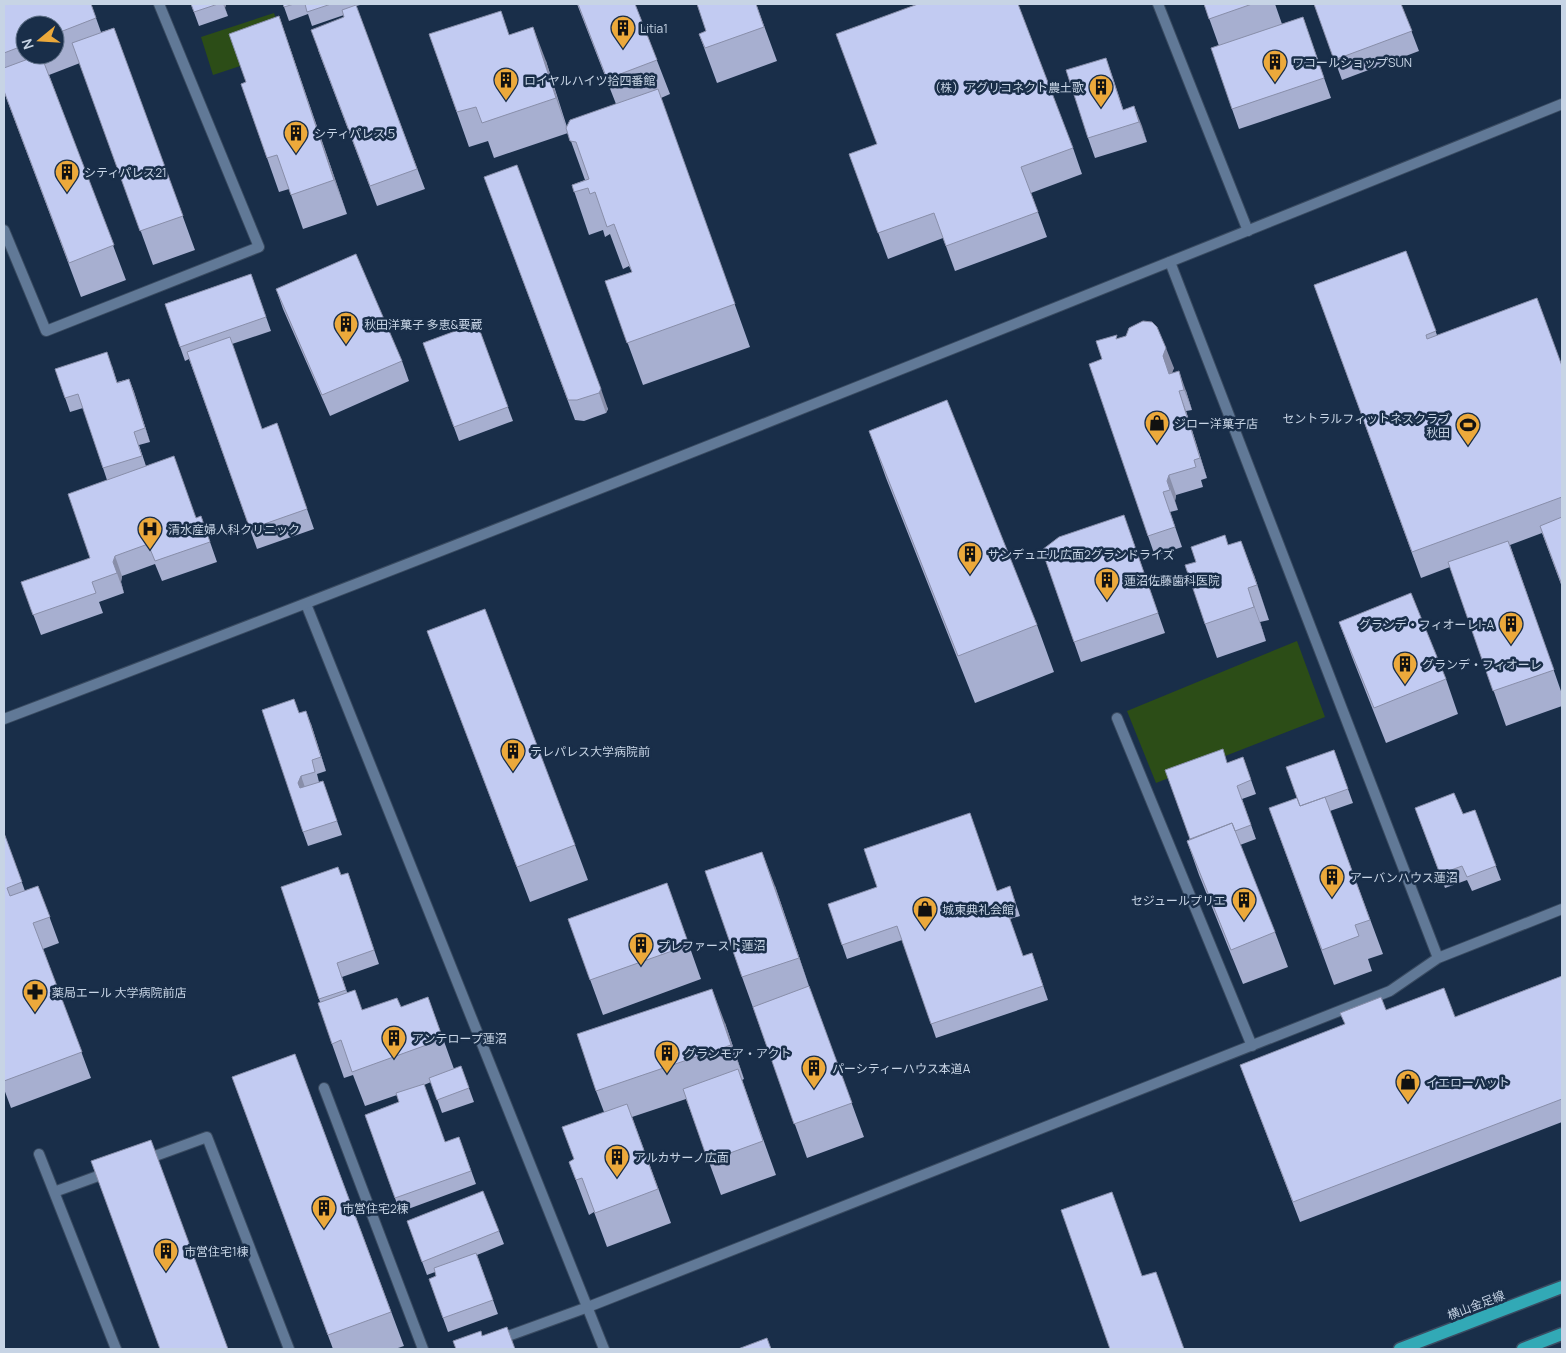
<svg xmlns="http://www.w3.org/2000/svg" width="1566" height="1353" font-family="Manrope,'Noto Sans JP',sans-serif">
<style>
.green{fill:#2c4d17}
.lines{fill:none;stroke-linecap:round;stroke-linejoin:round}
.minor-casing{stroke:#3a4b61;stroke-width:12}
.tertiary-casing{stroke:#3a4b61;stroke-width:12}
.primary-casing{stroke:#3a4b61;stroke-width:15}
.minor{stroke:#617997;stroke-width:10}
.tertiary{stroke:#617997;stroke-width:10}
.primary{stroke:#32a9b6;stroke-width:12}
.wall{fill:#a7afd0;fill-rule:evenodd}
.shaded-wall{fill:#888ea9}
.building{fill:#c2cbf2;stroke:#888ea9}
.labels{text-anchor:middle;dominant-baseline:central;stroke-width:5;stroke-linejoin:round;paint-order:stroke}
.poi-label{font-size:12px;fill:#c7d4e5;stroke:#192e49;text-anchor:start}
.street-label{font-size:12px;fill:#c7d4e5;stroke:#192e49}
</style>
<rect width="100%" height="100%" fill="#192e49"/>
<path class="green" d="M274 13 286 51 213 75 201 37Z
M1297 641 1325 717 1156 783 1127 711Z"/>
<g class="lines">
<defs>
<path id="minor" d="M1158 4 1248 231
M4 230 46 331 259 247 159 4
M1170 262 1438 958
M306 604 604 1349
M1117 718 1252 1046
M324 1088 423 1349
M39 1154 116 1349
M144 1160 207 1137 289 1349
M54 1192 109 1172
M497 1340 588 1307 1390 991 1438 958 1562 909"/>
<path id="tertiary" d="M4 719C526 521 1044 313 1562 104"/>
<path id="primary" d="M1400 1349 1562 1287
M1523 1349 1562 1334"/>
</defs>
<use href="#minor" class="minor-casing"/>
<use href="#tertiary" class="tertiary-casing"/>
<use href="#primary" class="primary-casing"/>
<use href="#minor" class="minor"/>
<use href="#tertiary" class="tertiary"/>
<use href="#primary" class="primary"/>
</g>
<path class="wall" d="M4 4H91L101 32 114 28 195 250 153 265 80 63 49 75 126 280 81 297 4 92 5 68 4 65ZM25 25H55V55H25Z
M191 4H226L225 8 228 16 199 26Z
M283 4H364L356 6 425 189 377 206 318 50 344 17V15L312 26 308 14 289 21Z
M577 4H635L670 94 661 98 750 347 643 385 605 281 632 272 629 266 623 269 610 234 605 237 603 230 589 235 572 185 585 180 568 133 494 158 488 141 469 147 429 34 509 35 546 61 567 127 616 104Z
M756 4 777 61 717 83 699 34 706 31Z
M1204 4H1275L1282 24 1303 17 1331 98 1239 129 1232 109 1219 46Z
M1314 4H1401L1419 51 1342 80Z
M279 16 347 214 303 229 289 189 279 192 241 84 246 82Z
M1106 58 1123 110 1134 106 1147 142 1095 158 1088 138Z
M877 144 1073 148 1082 174 1031 193 1047 237 955 271 943 238 888 259 849 154Z
M484 177 608 409 606 413 584 421 575 420Z
M1406 251 1437 335 1562 366V587L1542 533 1510 545 1562 694V706L1506 726 1450 567 1421 578 1314 285Z
M251 274 271 331 232 344 262 429 277 423 314 529 257 549 189 359 185 361 165 304Z
M276 289 402 361 409 381 330 416 283 309Z
M477 323 513 421 459 441 423 343Z
M1118 338 1174 368 1171 373 1186 391 1192 410 1186 411 1207 478 1201 480 1203 487 1176 495 1175 501 1178 510 1170 512 1182 547 1155 556 1148 536 1102 359Z
M112 366 117 382 129 379 134 392 150 442 139 445 146 466 196 518 201 516 217 562 162 581 155 564 122 576 121 582 124 593 99 602 103 613 41 635 21 582 90 558 107 480 83 408 70 412 55 369Z
M869 431 1037 625 1054 672 975 703 886 478Z
M1131 535 1165 633 1081 662 1042 550Z
M1228 545 1254 575 1269 620 1260 622 1266 641 1217 658 1205 624 1196 562Z
M1339 622 1446 679 1458 714 1386 743 1352 657Z
M427 631 575 845 588 880 530 902Z
M299 713 311 724 326 771 317 774 319 782 323 781 342 835 308 846 303 832Z
M1334 750 1353 803 1330 811 1383 954 1368 959 1372 971 1334 985 1269 808 1297 798Z
M1243 757 1256 794 1242 799 1256 839 1240 845 1275 932 1288 967 1243 984 1199 875 1187 841 1190 839 1228 763Z
M1415 808 1463 814 1475 810 1501 880 1472 891 1467 880 1445 888Z
M4 833 25 891 38 886 59 943 43 949 91 1078 11 1108 4 1089Z
M348 873 379 964 342 977 347 992 362 1010 401 1007 428 997 454 1069 461 1066 474 1102 442 1113 431 1082 424 1085 445 1142 459 1137 476 1184 400 1212 365 1115 399 1102 397 1095 365 1106 353 1075 344 1078 332 1044 320 1002 281 887 341 875Z
M667 883 701 979 603 1015 568 919Z
M775 886 809 986 864 1137 807 1158 742 977Z
M1010 886 1020 916 1010 919 1023 956 1032 953 1048 1000 936 1038 902 940 847 959 828 904 997 891Z
M1562 976V1122L1300 1222 1240 1065 1386 1010 1455 1017Z
M725 1023 744 1079 742 1080 776 1175 721 1195 686 1099 632 1117 671 1223 607 1247 594 1212 589 1215 569 1162 574 1160 604 1112 596 1091Z
M295 1054 404 1346 395 1349H333L232 1077Z
M407 1221 499 1231 504 1244 477 1255 498 1314 448 1332 429 1279 436 1276 435 1272 427 1275Z"/>
<path class="shaded-wall" d="M223 4H226L225 8 228 16Z
M279 16 291 51 347 214 334 180Z
M533 27 546 61 568 133 556 98Z
M1106 58 1113 78 1130 130 1123 110Z
M1134 106 1142 126 1147 142 1139 122Z
M1166 348 1174 368 1171 376 1169 374 1163 356Z
M1179 371 1186 391 1192 410 1184 390Z
M129 379 134 392 150 442 145 428Z
M601 389 608 409 606 413 599 393Z
M1179 391 1186 411 1207 478 1200 458Z
M1169 475 1176 495 1175 501 1178 510 1167 481Z
M1241 541 1254 575 1269 620 1257 585Z
M115 556 122 576 121 582 124 593 113 562Z
M1248 588 1260 622 1266 641 1254 607Z
M306 711 311 724 326 771 321 757Z
M301 776 306 790 303 797 298 783Z
M762 852 775 886 811 992 799 958Z
M712 989 725 1023 744 1079 731 1045Z"/>
<path class="building" d="M4 4H91L96 18 55 34V25H25V45L4 53Z
M191 4H218L194 12Z
M283 4H294L284 7Z
M305 4H331L307 12Z
M578 4H635L657 60 607 79Z
M697 4H756L764 27 705 48 699 34 706 31Z
M918 4H1018L1073 148 1021 167 1038 212 946 246 934 213 878 233 849 154 877 144 836 34Z
M1204 4H1252L1209 19Z
M1314 4H1401L1412 31 1334 60Z
M356 5 417 169 370 186 311 30 344 17 342 10Z
M501 11 509 35 533 27 556 98 482 123 476 107 457 112 429 34Z
M279 16 334 180 291 195 277 155 267 158 241 84 246 82 229 34Z
M1303 17 1324 78 1232 109 1211 48Z
M114 28 183 216 140 231 72 43Z
M39 55H41L114 245 69 263 4 91V68Z
M1106 58 1123 110 1134 106 1139 122 1088 138 1066 70Z
M658 89 735 304 627 343 605 281 632 272 614 224 607 227 595 192 590 194 588 188 574 192 572 185 589 179 576 142 570 141 566 128 570 120Z
M517 165 601 389 599 393 577 400H568L484 177Z
M1406 251 1436 331 1426 335 1427 339 1537 298 1562 366V497L1412 552 1314 285Z
M356 254 402 361 322 395 276 289Z
M251 274 266 317 180 347 165 304Z
M1143 321 1152 322 1157 327 1166 348 1163 356 1169 374 1179 371 1184 390 1179 391 1200 458 1194 460 1196 467 1169 475 1167 481 1170 490 1163 492 1175 527 1148 536 1089 364 1102 359 1096 341 1117 335 1116 339 1126 336 1129 328Z
M477 323 508 407 454 427 423 343Z
M230 337 262 429 277 423 307 509 250 529 187 352Z
M107 352 117 383 129 379 145 428 134 432 142 456 103 468 78 394 65 398 55 369Z
M947 400 1037 625 958 656 869 431Z
M174 456 196 518 201 516 210 542 155 561 148 544 115 556 113 562 117 573 92 582 96 593 33 615 21 582 90 558 68 494Z
M1124 515 1158 613 1074 642 1042 550 1059 537Z
M1562 517V585L1540 526Z
M1225 535 1228 545 1241 541 1257 585 1248 588 1254 607 1205 624 1185 565 1196 562 1191 547Z
M1508 541 1554 670 1493 691 1448 562Z
M1411 593 1446 679 1374 708 1339 622Z
M485 609 575 845 517 867 427 631Z
M294 699 299 713 306 711 321 757 312 760 315 772 301 776 298 783 300 788 323 781 337 821 303 832 262 710Z
M1223 749 1227 763 1243 757 1251 780 1237 786 1251 825 1235 831 1232 823 1190 839 1165 770Z
M1334 750 1348 789 1300 806 1286 767Z
M1454 793 1463 814 1475 810 1496 866 1467 877 1462 866 1440 874 1415 808Z
M1325 797 1370 920 1355 925 1359 936 1322 950 1269 808 1297 798 1300 806Z
M970 813 997 891 1010 886 1015 902 1005 905 1023 956 1032 953 1043 986 931 1024 897 926 842 945 828 904 877 887 864 849Z
M1232 823 1275 932 1231 950 1187 841Z
M4 833 22 882 7 888 10 896 38 886 50 917 33 923 82 1052 4 1081Z
M762 852 799 958 742 977 705 871Z
M338 867 341 875 348 873 374 950 337 963 346 990 319 999 281 887Z
M667 883 689 945 590 980 568 919Z
M1562 976V1099L1293 1202 1240 1065 1345 1024 1340 1013 1381 997 1386 1010 1444 988 1455 1017Z
M809 986 852 1103 794 1124 753 1007Z
M712 989 731 1045 596 1091 577 1034Z
M355 990 362 1010 397 998 401 1007 428 997 443 1039 352 1072 341 1040 332 1044 318 1003Z
M295 1054 391 1312 328 1335 232 1077Z
M461 1066 469 1088 437 1100 429 1078Z
M738 1069 763 1141 708 1161 683 1089Z
M424 1084 445 1142 459 1137 471 1171 395 1198 365 1115 399 1102 396 1093Z
M627 1104 658 1189 595 1213 582 1178 576 1180 569 1162 574 1159 562 1127Z
M151 1140 228 1349H160L91 1161Z
M483 1191 499 1231 422 1262 407 1221Z
M1112 1192 1142 1276 1156 1272 1184 1349H1110L1061 1210Z
M476 1253 493 1300 443 1318 429 1279 436 1276 434 1268Z
M507 1327 515 1349H456L453 1341 481 1331 482 1336Z
M767 1338 771 1349H738Z"/>
<defs>
<symbol id="building-pin" viewBox="-11 -11 22 30"><path d="M0 17L-7.5 6A9.5 9.5 0 1 1 7.5 6Z" fill="#eca93b" stroke="#192e49"/><path d="M-4-6H4V6H1V3H-1V6H-4ZM-2.5-4.3h1.7v1.8h-1.7ZM.8-4.3h1.7v1.8H.8ZM-2.5-1h1.7V.8h-1.7ZM.8-1h1.7V.8H.8Z" fill="#111"/></symbol>
<symbol id="shop-pin" viewBox="-11 -11 22 30"><path d="M0 17L-7.5 6A9.5 9.5 0 1 1 7.5 6Z" fill="#eca93b" stroke="#192e49"/><path d="M-5-2.5h2.3a2.7 3.5 0 0 1 5.4 0H5L5.5 6h-11ZM-1.5-2.5h3a1.5 2.3 0 0 0-3 0Z" fill="#111"/></symbol>
<symbol id="stadium-pin" viewBox="-11 -11 22 30"><path d="M0 17L-7.5 6A9.5 9.5 0 1 1 7.5 6Z" fill="#eca93b" stroke="#192e49"/><path d="M0-5a6.5 5 0 1 0 0 10a6.5 5 0 1 0 0-10ZM-3.5-1.8h7v3.6h-7Z" fill="#111"/></symbol>
<symbol id="hospital-pin" viewBox="-11 -11 22 30"><path d="M0 17L-7.5 6A9.5 9.5 0 1 1 7.5 6Z" fill="#eca93b" stroke="#192e49"/><path d="M-5-5h3v3.5h4V-5h3V5h-3V1.5h-4V5h-3Z" fill="#111"/></symbol>
<symbol id="pharmacy-pin" viewBox="-11 -11 22 30"><path d="M0 17L-7.5 6A9.5 9.5 0 1 1 7.5 6Z" fill="#eca93b" stroke="#192e49"/><path d="M-2-6h4v4h4v4h-4v4h-4v-4h-4v-4h4Z" fill="#111"/></symbol>
</defs>
<g fill-rule="evenodd">
<use href="#building-pin" x="609" y="14" width="28" height="38"/>
<use href="#building-pin" x="1261" y="48" width="28" height="38"/>
<use href="#building-pin" x="492" y="66" width="28" height="38"/>
<use href="#building-pin" x="1087" y="73" width="28" height="38"/>
<use href="#building-pin" x="282" y="119" width="28" height="38"/>
<use href="#building-pin" x="53" y="158" width="28" height="38"/>
<use href="#building-pin" x="332" y="310" width="28" height="38"/>
<use href="#shop-pin" x="1143" y="409" width="28" height="38"/>
<use href="#stadium-pin" x="1454" y="411" width="28" height="38"/>
<use href="#hospital-pin" x="136" y="515" width="28" height="38"/>
<use href="#building-pin" x="956" y="540" width="28" height="38"/>
<use href="#building-pin" x="1093" y="566" width="28" height="38"/>
<use href="#building-pin" x="1497" y="610" width="28" height="38"/>
<use href="#building-pin" x="1391" y="650" width="28" height="38"/>
<use href="#building-pin" x="499" y="737" width="28" height="38"/>
<use href="#building-pin" x="1318" y="863" width="28" height="38"/>
<use href="#building-pin" x="1230" y="886" width="28" height="38"/>
<use href="#shop-pin" x="911" y="895" width="28" height="38"/>
<use href="#building-pin" x="627" y="931" width="28" height="38"/>
<use href="#pharmacy-pin" x="21" y="978" width="28" height="38"/>
<use href="#building-pin" x="380" y="1024" width="28" height="38"/>
<use href="#building-pin" x="653" y="1039" width="28" height="38"/>
<use href="#building-pin" x="800" y="1054" width="28" height="38"/>
<use href="#shop-pin" x="1394" y="1068" width="28" height="38"/>
<use href="#building-pin" x="603" y="1143" width="28" height="38"/>
<use href="#building-pin" x="310" y="1194" width="28" height="38"/>
<use href="#building-pin" x="152" y="1237" width="28" height="38"/>
</g>
<g class="labels">
<g class="poi-label">
<text x="640" y="28">Litia1</text>
<text x="1292" y="62">ワコールショップSUN</text>
<text x="524" y="80">ロイヤルハイツ拾四番館</text>
<text x="1084" y="87" text-anchor="end">（株）アグリコネクト農土歌</text>
<text x="314" y="133">シティパレス５</text>
<text x="84" y="172">シティパレス21</text>
<text x="364" y="324">秋田洋菓子 多恵&amp;要蔵</text>
<text x="1450" y="418" text-anchor="end">セントラルフィットネスクラブ<tspan x="1450" dy="14">秋田</tspan></text>
<text x="1174" y="423">ジロー洋菓子店</text>
<text x="168" y="529">清水産婦人科クリニック</text>
<text x="988" y="554">サンデュエル広面2グランドライズ</text>
<text x="1124" y="580">蓮沼佐藤歯科医院</text>
<text x="1494" y="624" text-anchor="end">グランデ・フィオーレI-A</text>
<text x="1422" y="664">グランデ・フィオーレ</text>
<text x="530" y="751">テレパレス大学病院前</text>
<text x="1350" y="877">アーバンハウス蓮沼</text>
<text x="1226" y="900" text-anchor="end">セジュールプリエ</text>
<text x="942" y="909">城東典礼会館</text>
<text x="658" y="945">プレファースト蓮沼</text>
<text x="52" y="992">薬局エール 大学病院前店</text>
<text x="412" y="1038">アンテロープ蓮沼</text>
<text x="684" y="1053">グランモア・アクト</text>
<text x="832" y="1068">パーシティーハウス本道A</text>
<text x="1426" y="1082">イエローハット</text>
<text x="634" y="1157">アルカサーノ広面</text>
<text x="342" y="1208">市営住宅2棟</text>
<text x="184" y="1251">市営住宅1棟</text>
</g>
<g class="street-label">
<text transform="translate(1476 1305) rotate(-21)">横山金足線</text>
</g>
</g>
<rect width="1566" height="1353" fill="none" stroke="#c7d4e5" stroke-width="10"/>
<g transform="translate(40 40) rotate(252)"><circle r="24" fill="#192e49" stroke="#5f7087"/>
<path d="M0-4L9 19L0 12L-9 19Z" fill="#eca93b"/>
<text y="-8" font-size="14" font-weight="bold" text-anchor="middle" fill="#c7d4e5">N</text>
</g>
</svg>
